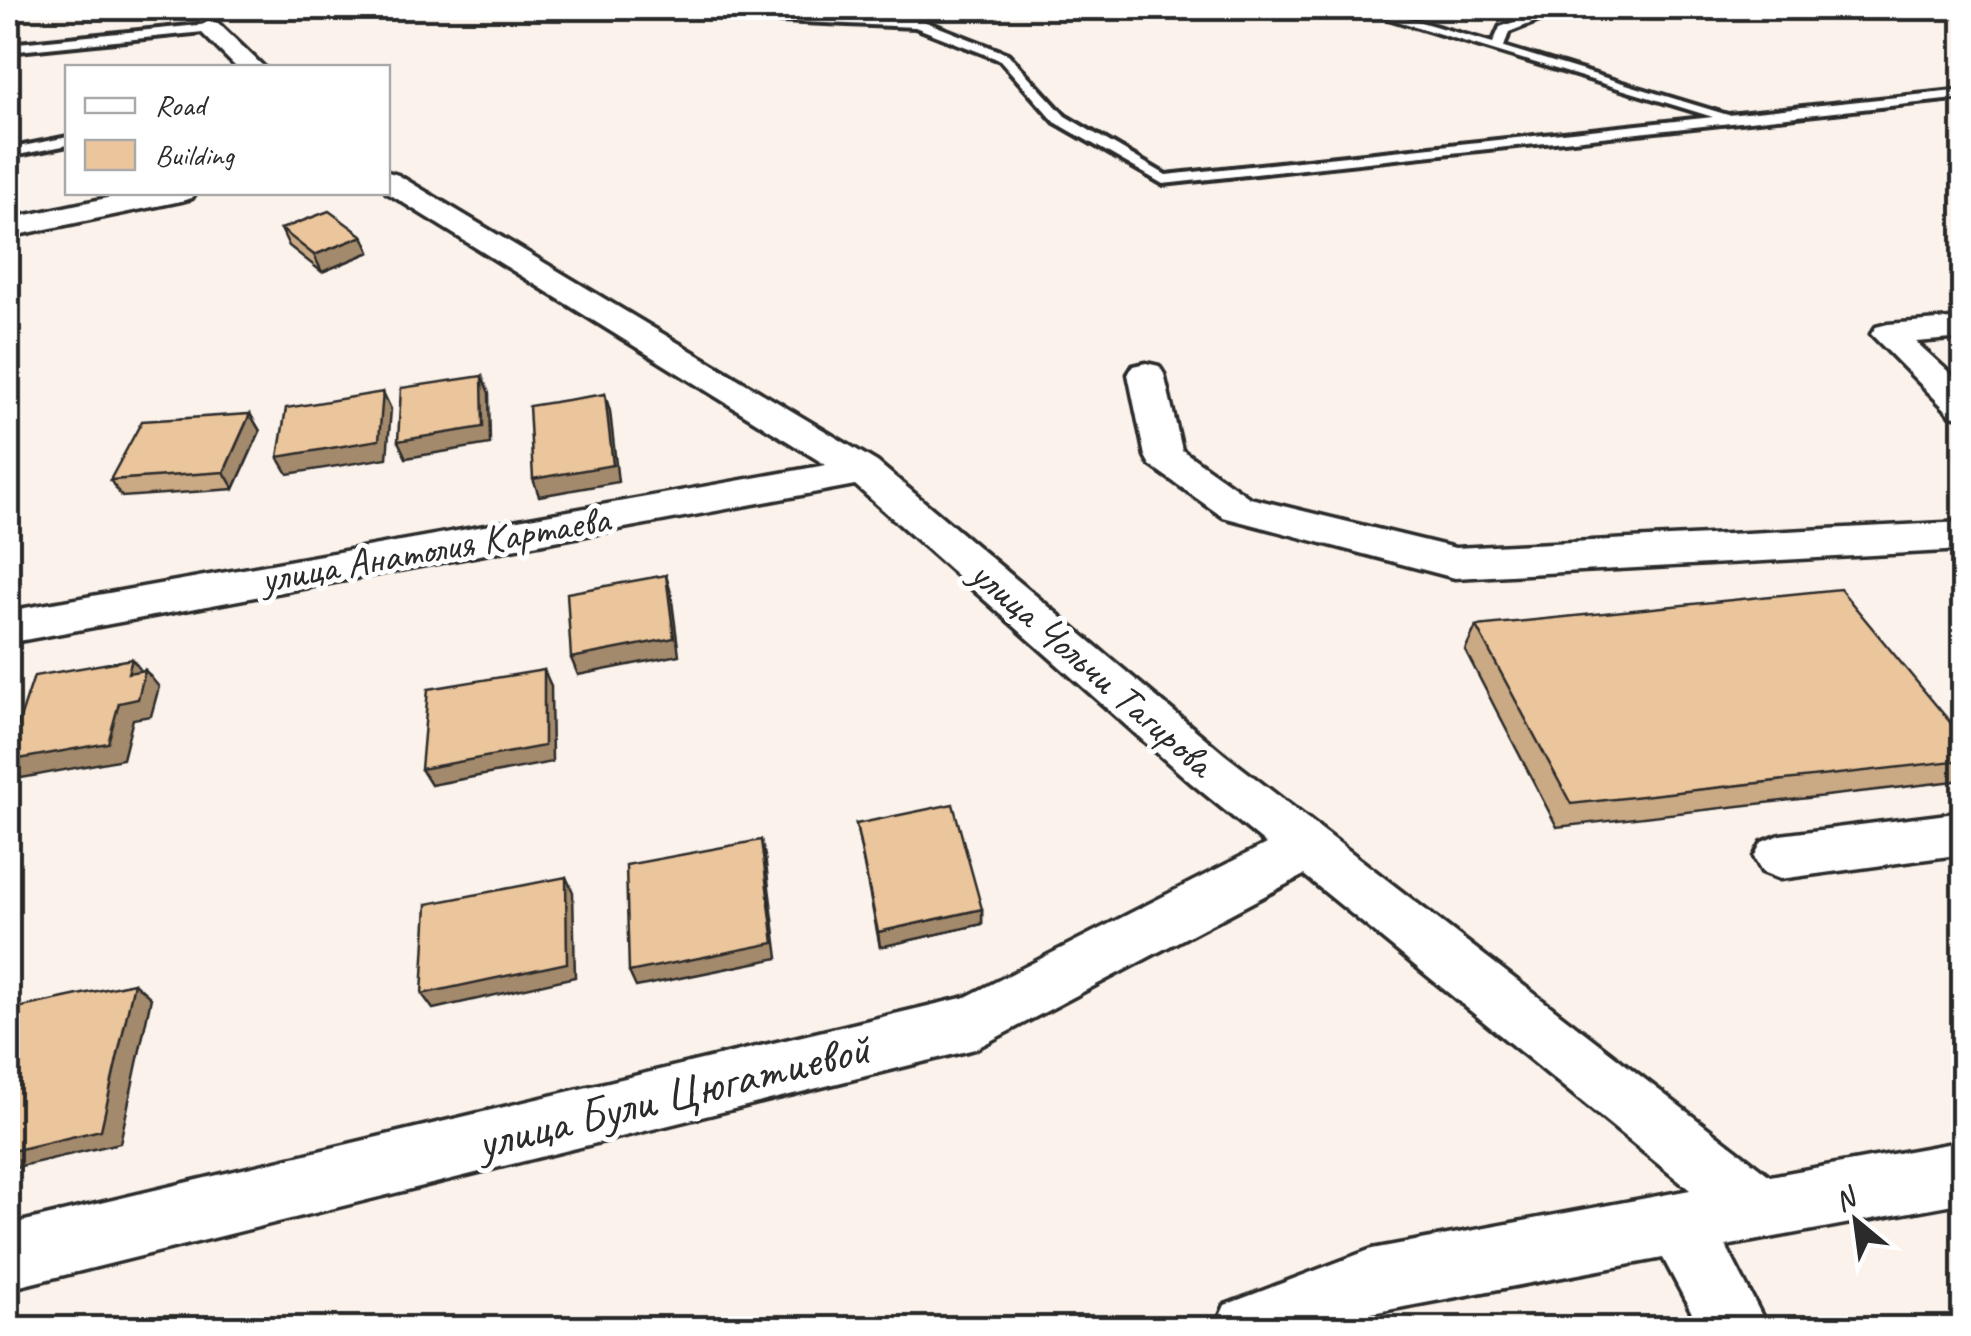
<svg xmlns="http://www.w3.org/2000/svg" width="1971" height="1336" font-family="Caveat,sans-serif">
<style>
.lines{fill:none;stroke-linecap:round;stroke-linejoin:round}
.service-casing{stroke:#2b2b2b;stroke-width:8}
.minor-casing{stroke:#2b2b2b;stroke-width:7}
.service{fill:#fff;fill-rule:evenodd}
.minor{fill:#fff;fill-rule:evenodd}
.wall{fill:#caa985;stroke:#2b2b2b;stroke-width:2.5}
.shaded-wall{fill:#a48a6c;stroke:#2b2b2b;stroke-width:2.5}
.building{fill:#ebc59b;stroke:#2b2b2b;stroke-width:2.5}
.labels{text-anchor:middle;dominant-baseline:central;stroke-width:10;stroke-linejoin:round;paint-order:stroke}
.street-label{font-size:40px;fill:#2b2b2b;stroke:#fff}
.near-street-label{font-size:48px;fill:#2b2b2b;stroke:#fff}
</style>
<rect width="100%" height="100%" fill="#fbf3eb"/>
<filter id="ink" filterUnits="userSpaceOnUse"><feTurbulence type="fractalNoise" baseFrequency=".01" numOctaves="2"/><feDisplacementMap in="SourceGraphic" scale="20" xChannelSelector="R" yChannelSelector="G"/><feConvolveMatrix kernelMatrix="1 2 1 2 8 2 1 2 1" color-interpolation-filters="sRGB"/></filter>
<g filter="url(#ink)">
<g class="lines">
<defs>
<path id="service" d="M734 8 921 20 1008 54 1065 116 1166 175 1713 117 1355 8H1372L1493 43 1500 27 1554 8H1570L1509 32 1504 47 1728 115 1964 90V98L1163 184 1055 122 1000 60 915 27 780 21Z
M209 24 215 28 213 31 8 52V44Z
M68 137V145L8 157V149Z"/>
<path id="minor" d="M209 21 218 23 265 68H237L197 28Z
M388 172 398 175 877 462 1224 754 1770 1176 1964 1141V1202L1726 1246 1768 1328H1700L1663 1258 1372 1313 1333 1328H1215L1225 1305 1372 1249 1690 1190 1304 875 975 1049 8 1289V1225L966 997 1266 844 1190 782 855 485 8 643V611L826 465 386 192Z
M135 192H196L192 198 181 201 8 237V219Z
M1964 318V338L1916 342 1964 386V418L1951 415 1871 334 1876 327 1888 324Z
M1146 363 1159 366 1164 374 1182 450 1250 498 1455 548 1964 522V550L1455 578 1223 517 1150 465 1145 456 1128 374 1133 366Z
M1964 812V854L1780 879 1762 872 1754 857 1762 842 1780 835Z"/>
</defs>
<use href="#service" class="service-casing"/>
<use href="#minor" class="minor-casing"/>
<use href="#service" class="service"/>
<use href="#minor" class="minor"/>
</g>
<path class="wall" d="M281 229 363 236 370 252 322 272 289 246Z
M250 414 260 431 234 489 122 497 110 480Z
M1476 626 1964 739V774L1955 781 1557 827 1465 650Z
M856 824 982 909V924L880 947Z"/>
<path class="shaded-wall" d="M363 236 370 252 322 272 314 255Z
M482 376 489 393 490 444 406 458 398 441Z
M383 392 391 409 387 458 288 474 278 457Z
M605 394 610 411 618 482 539 496 533 479Z
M250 414 260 431 234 489 224 472Z
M666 575 671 593 679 655 578 675 571 658Z
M132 659 144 674 145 670 159 687 151 716 133 719 123 759 22 778 8 763V761L119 703Z
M544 670 551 686 552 762 431 785 421 769Z
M761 840 765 856 778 958 636 987 629 972Z
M566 877 573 892 575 977 433 1009 422 994Z
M982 909V924L880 947 878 932Z
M134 983 151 998 120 1143 8 1169V1152Z"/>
<path class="building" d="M329 211 363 236 314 255 281 229Z
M482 376 483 427 398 441 401 388Z
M383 392 379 440 278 457 286 408Z
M605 394 613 465 533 479 529 406Z
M250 414 224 472 110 480 142 421Z
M666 575 674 638 571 658 567 593Z
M1840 589 1964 739V760L1571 804 1476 626Z
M132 659 128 673 145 670 138 699 119 703 108 743 8 761V755L34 676Z
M544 670V746L421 769 428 689Z
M953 804 982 909 878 932 856 824Z
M761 840 774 943 629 972 626 865Z
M566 877 567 963 422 994 427 904Z
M134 983 101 1130 8 1152V1010Z"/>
</g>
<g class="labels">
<g class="street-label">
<text transform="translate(435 549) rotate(-10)">улица Анатолия Картаева</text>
<text transform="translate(1092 668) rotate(41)">улица Чольчи Тагирова</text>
</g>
<g class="near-street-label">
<text transform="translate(673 1095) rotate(-14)">улица Були Цюгатиевой</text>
</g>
</g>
<rect width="1971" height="1336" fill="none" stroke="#fff" stroke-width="40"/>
<rect x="20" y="20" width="1931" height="1296" fill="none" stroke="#2b2b2b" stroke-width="4" filter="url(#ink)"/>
<rect x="65" y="65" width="325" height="130" fill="#ffffff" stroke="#aaaaaa" stroke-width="2.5"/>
<rect x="85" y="98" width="50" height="15" fill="#ffffff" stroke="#aaaaaa" stroke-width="2.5"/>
<text x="155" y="115" font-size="30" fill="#2b2b2b">Road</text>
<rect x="85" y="140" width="50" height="30" fill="#ebc59b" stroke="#aaaaaa" stroke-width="2.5"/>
<text x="155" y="165" font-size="30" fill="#2b2b2b">Building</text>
<g transform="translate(1856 1221) rotate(331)" stroke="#ffffff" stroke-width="8" paint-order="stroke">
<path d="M0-8L18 38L0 25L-18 38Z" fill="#2b2b2b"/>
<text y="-15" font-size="28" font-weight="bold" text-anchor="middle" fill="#2b2b2b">N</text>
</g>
</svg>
